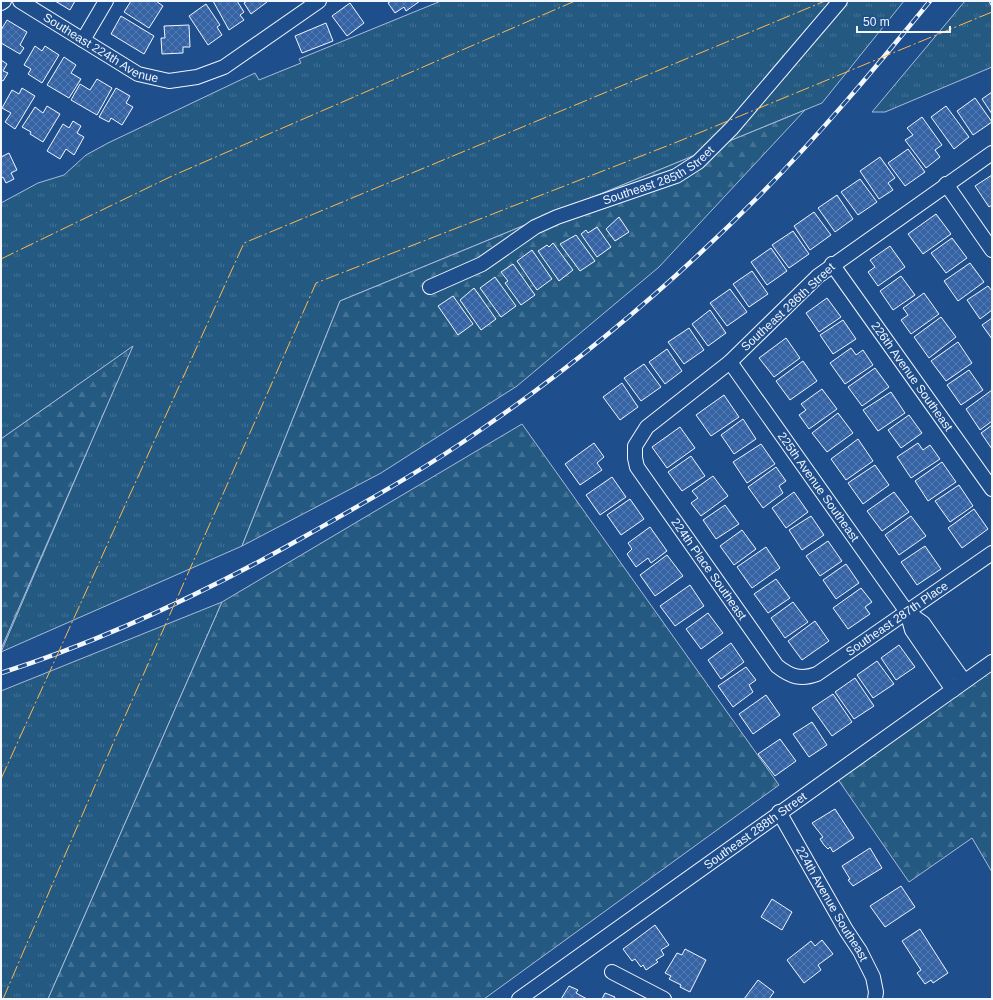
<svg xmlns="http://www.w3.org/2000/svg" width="993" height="1000" font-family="Arial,sans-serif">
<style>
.grass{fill:url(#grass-tufts);stroke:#a8bbd7}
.forest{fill:url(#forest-firs);stroke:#a8bbd7}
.building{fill:url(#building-cross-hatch);stroke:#f2f6ff}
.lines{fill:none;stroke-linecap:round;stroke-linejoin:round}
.minor-casing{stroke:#f2f6ff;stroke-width:16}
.minor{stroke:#1f4e8c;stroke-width:14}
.rail-casing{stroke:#f2f6ff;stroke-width:4.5}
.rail{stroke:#1f4e8c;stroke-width:3;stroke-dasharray:9;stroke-linecap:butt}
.fence{stroke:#f2f6ff;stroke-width:1;stroke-dasharray:5 2;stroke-linecap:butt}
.power{stroke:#ffb74d;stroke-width:1;stroke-dasharray:14 3 2 3;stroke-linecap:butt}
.labels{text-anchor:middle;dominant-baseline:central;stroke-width:3;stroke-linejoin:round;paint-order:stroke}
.street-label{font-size:12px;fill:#f2f6ff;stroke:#1f4e8c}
</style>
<defs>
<pattern id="grass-tufts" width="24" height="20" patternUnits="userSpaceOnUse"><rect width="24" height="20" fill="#245a82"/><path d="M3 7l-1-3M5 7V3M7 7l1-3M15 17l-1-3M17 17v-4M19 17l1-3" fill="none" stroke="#447295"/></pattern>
<pattern id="forest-firs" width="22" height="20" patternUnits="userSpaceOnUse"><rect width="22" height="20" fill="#245a82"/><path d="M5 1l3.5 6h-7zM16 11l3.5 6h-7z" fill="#447295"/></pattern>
<pattern id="building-cross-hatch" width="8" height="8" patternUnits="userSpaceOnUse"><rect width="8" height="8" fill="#3563a3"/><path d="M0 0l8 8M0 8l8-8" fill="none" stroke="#537ab1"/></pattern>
</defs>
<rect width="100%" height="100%" fill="#1f4e8c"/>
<path class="grass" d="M441 1H904L822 103 340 301 242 546 1 652 132 347 1 439V203L38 183 64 175 86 155 108 143 255 73 259 80 301 63 299 59Z
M965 1H989L992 7V67L885 112H872Z
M222 602 48 999H1V691Z"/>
<path class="forest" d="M805 110 659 267 517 386 381 473 242 546 340 301Z
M133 346 1 649V439Z
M522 424 779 785 484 999H48L222 602Z
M992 668V872L972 838 909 882 837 778Z"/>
<path class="building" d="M55 1H75L70 10Z
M131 1H156L163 6 149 28 124 12Z
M213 1H237L244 12 240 15 244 20 229 30Z
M247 1H266L267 2 251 14 244 3Z
M391 1H420L406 11 404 7 395 13 388 3Z
M350 3 364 23 347 36 332 16Z
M206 4 220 25 217 27 222 35 208 45 189 16Z
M121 16 154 36 144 54 111 34Z
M7 20 27 32 20 45 24 48 20 54 1 43V30Z
M326 23 333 41 302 53 295 36Z
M189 25 190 47H183V53L162 54 161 38H165L164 26Z
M35 46 42 51 45 46 59 55 42 83 28 74 31 69 24 65Z
M64 57 76 65 71 73 81 79 69 98 47 85Z
M1 60 7 64 3 71 8 73 3 81 1 80Z
M97 79 112 88 97 115 71 100 80 84 90 90Z
M22 88 35 96 15 129 5 122 11 113 2 108 12 90 19 94Z
M116 88 130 96 126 103 133 107 122 125 111 118 109 122 99 117Z
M992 92V114L982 99Z
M975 98 992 122 973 135 957 111Z
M47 106 60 114 43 142 30 134 31 132 22 127 35 107 43 113Z
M946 106 969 137 954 149 931 117Z
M922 117 942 145 935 150 940 157 926 168 905 140 913 135 907 128Z
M73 121 81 126 77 133 84 137 74 155 66 149 60 159 47 151 63 124 69 128Z
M908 149 925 172 905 186 888 163Z
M9 153 17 170 11 173 14 179 6 183 3 177 1 178V157Z
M880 157 895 178 888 183 893 190 879 199 860 171Z
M992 175V205L989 207 975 186Z
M860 179 877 202 858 215 841 192Z
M837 195 853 219 835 232 818 208Z
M814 212 831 235 810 250 794 226Z
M936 214 951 234 923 254 908 234Z
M619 217 629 232 615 241 606 229Z
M597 227 611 247 597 257 581 234 586 230 588 233Z
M793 231 809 254 789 268 772 245Z
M576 235 595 261 580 271 560 244Z
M952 238 967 258 946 273 931 253Z
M553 243 573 270 559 281 538 251 547 245 549 247Z
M890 246 905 267 878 286 868 272 875 267 870 260Z
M771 248 787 271 767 285 751 262Z
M532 250 552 279 537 290 517 261Z
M970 263 984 282 958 301 944 281Z
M513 264 535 295 521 305 505 283 508 281 501 272Z
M752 271 768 294 749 307 733 284Z
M901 276 915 295 893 310 880 291Z
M495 277 516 306 501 317 480 288Z
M988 286 992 291V310L980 319 967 300Z
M474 288 496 319 481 330 460 300Z
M730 289 747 312 727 326 710 303Z
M924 293 939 314 911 334 901 320 908 315 903 308Z
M453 296 473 324 458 335 438 306Z
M827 298 841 317 819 332 806 313Z
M710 310 726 333 708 346 692 324Z
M941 317 956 337 929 358 914 337Z
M992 318V339L982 325Z
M843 320 856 339 833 354 820 335Z
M689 328 704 350 684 364 668 342Z
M786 338 800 358 774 377 759 358Z
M958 342 972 363 946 381 931 361Z
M851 348 856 355 863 350 873 365 845 384 830 363Z
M667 349 682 371 665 384 649 362Z
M803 361 817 381 790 400 776 381Z
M644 364 661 387 641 401 624 378Z
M875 368 889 387 862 406 848 387Z
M969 370 983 390 961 405 947 385Z
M622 383 638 407 620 420 603 397Z
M822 389 837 409 809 429 799 415 806 410 801 404Z
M992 390V421L980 430 966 409Z
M891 392 905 413 878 431 863 410Z
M724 395 739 417 711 436 696 415Z
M838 413 853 433 827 452 812 433Z
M909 415 922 433 901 448 888 430Z
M743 419 756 439 734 454 721 435Z
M992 425V449L981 433Z
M680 427 695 448 667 468 652 447Z
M858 439 873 461 846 480 831 459Z
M594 443 604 457 597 463 602 470 580 485 565 464Z
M918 443 923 450 930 445 940 459 911 478 897 457Z
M761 444 775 464 747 483 733 462Z
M691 456 705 476 682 491 668 472Z
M942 462 956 482 928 501 915 481Z
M875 465 889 485 863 504 848 483Z
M776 467 786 481 779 486 783 493 763 508 748 487Z
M713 476 728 496 701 516 691 503 698 498 692 491Z
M612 477 626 497 600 515 586 495Z
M959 485 973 506 950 522 935 501Z
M794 492 808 512 786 528 772 508Z
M894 492 909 512 882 531 867 511Z
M630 499 644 519 621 535 607 515Z
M725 505 739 524 716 539 703 520Z
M974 509 988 529 962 548 948 528Z
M811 516 824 535 802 550 789 530Z
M911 516 926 536 899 555 885 535Z
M650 527 667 551 651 563 648 558 636 567 627 554 632 549 628 543Z
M742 530 756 549 734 565 720 546Z
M828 541 842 561 820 576 806 556Z
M925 546 941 569 917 585 901 562Z
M766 547 780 568 752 588 737 567Z
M667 555 683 576 655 596 640 575Z
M846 564 859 583 836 599 823 580Z
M776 579 790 598 768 613 754 594Z
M690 585 704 606 675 626 660 606Z
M861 588 872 602 865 607 870 614 848 629 833 608Z
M793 602 808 622 785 638 771 618Z
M708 613 723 633 701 649 686 629Z
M815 621 829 641 802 660 788 641Z
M731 643 744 662 721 679 708 660Z
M899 645 915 667 896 680 881 658Z
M877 661 894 684 873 698 857 675Z
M746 667 756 680 749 685 753 692 733 707 718 686Z
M855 678 874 706 854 719 835 692Z
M833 694 852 722 832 736 812 708Z
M766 695 780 715 753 734 739 714Z
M812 722 827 745 809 757 793 734Z
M780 739 796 761 775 776 758 754Z
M835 809 854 838 833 852 830 847 828 849 824 845 820 839 823 837 812 823Z
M870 848 882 868 853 886 848 880 850 879 842 866Z
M901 886 915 907 885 927 870 906Z
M772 899 792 912 782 930 761 917Z
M655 925 669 945 661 950 664 955 656 960 658 962 646 970 643 965 641 967 635 959 632 961 623 949Z
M920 929 948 973 933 983 931 980 925 984 917 973 921 970 902 941Z
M822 940 833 954 818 965 821 970 804 983 787 960 811 941 815 946Z
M685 949 706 960 690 992 680 987 681 985 669 979 671 976 665 973 677 953 682 955Z
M758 980 774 992 769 999H744Z
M569 986 578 990 576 993 587 999H561Z
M605 993 615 997 614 999H602Z"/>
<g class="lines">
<defs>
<g id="minor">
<path id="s1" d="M20 1 138 74 169 81 197 77 224 67 319 1"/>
<path d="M1 3 4 1"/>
<path d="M83 40 106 1"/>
<path id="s2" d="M992 153 818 276 730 362 647 427 635 446V458L637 467 777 666C791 677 801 680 817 674L992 553"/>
<path d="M946 184 992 250"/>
<path id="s3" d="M832 264 992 489"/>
<path id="s4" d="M430 287 482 264 535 227 557 217 676 176 698 162 732 128 840 1"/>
<path id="s5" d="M730 362 907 612"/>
<path d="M953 690 912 630 907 612 923 623 964 681"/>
<path id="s6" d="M779 812 846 930 860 951 873 977 876 992 875 999"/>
<path d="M612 972 664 999"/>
<path id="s7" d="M519 999 992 662"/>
</g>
</defs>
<use href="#minor" class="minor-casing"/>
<use href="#minor" class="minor"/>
<defs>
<path id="rail" d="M1 673C108 639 212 589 309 534 367 501 425 469 479 431 580 362 675 281 761 194 821 133 876 67 930 1"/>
</defs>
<use href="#rail" class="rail-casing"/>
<use href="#rail" class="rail"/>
<path class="fence" d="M989 1 992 7"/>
<path class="power" d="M1 259 172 176 575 1
M1 779 244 243 825 1
M3 999 115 739 316 283 677 142 992 12"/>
</g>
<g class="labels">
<g class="street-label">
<text stroke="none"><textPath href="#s1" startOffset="94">Southeast 224th Avenue</textPath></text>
<text stroke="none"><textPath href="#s4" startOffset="256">Southeast 285th Street</textPath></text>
<text transform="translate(788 307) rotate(-43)">Southeast 286th Street</text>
<text stroke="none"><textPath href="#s3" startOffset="138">226th Avenue Southeast</textPath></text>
<text stroke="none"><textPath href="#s5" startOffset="153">225th Avenue Southeast</textPath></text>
<text stroke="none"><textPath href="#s2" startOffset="610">224th Place Southeast</textPath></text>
<text stroke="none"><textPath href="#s2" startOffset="869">Southeast 287th Place</textPath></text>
<text stroke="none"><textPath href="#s7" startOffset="290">Southeast 288th Street</textPath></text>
<text stroke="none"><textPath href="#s6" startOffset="106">224th Avenue Southeast</textPath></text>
</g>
</g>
<rect width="993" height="1000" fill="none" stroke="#f2f6ff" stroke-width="4"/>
<path d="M857 26v6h93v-6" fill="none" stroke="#f2f6ff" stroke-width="2"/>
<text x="863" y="26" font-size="12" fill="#f2f6ff" stroke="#1f4e8c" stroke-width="3" paint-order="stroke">50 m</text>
</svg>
